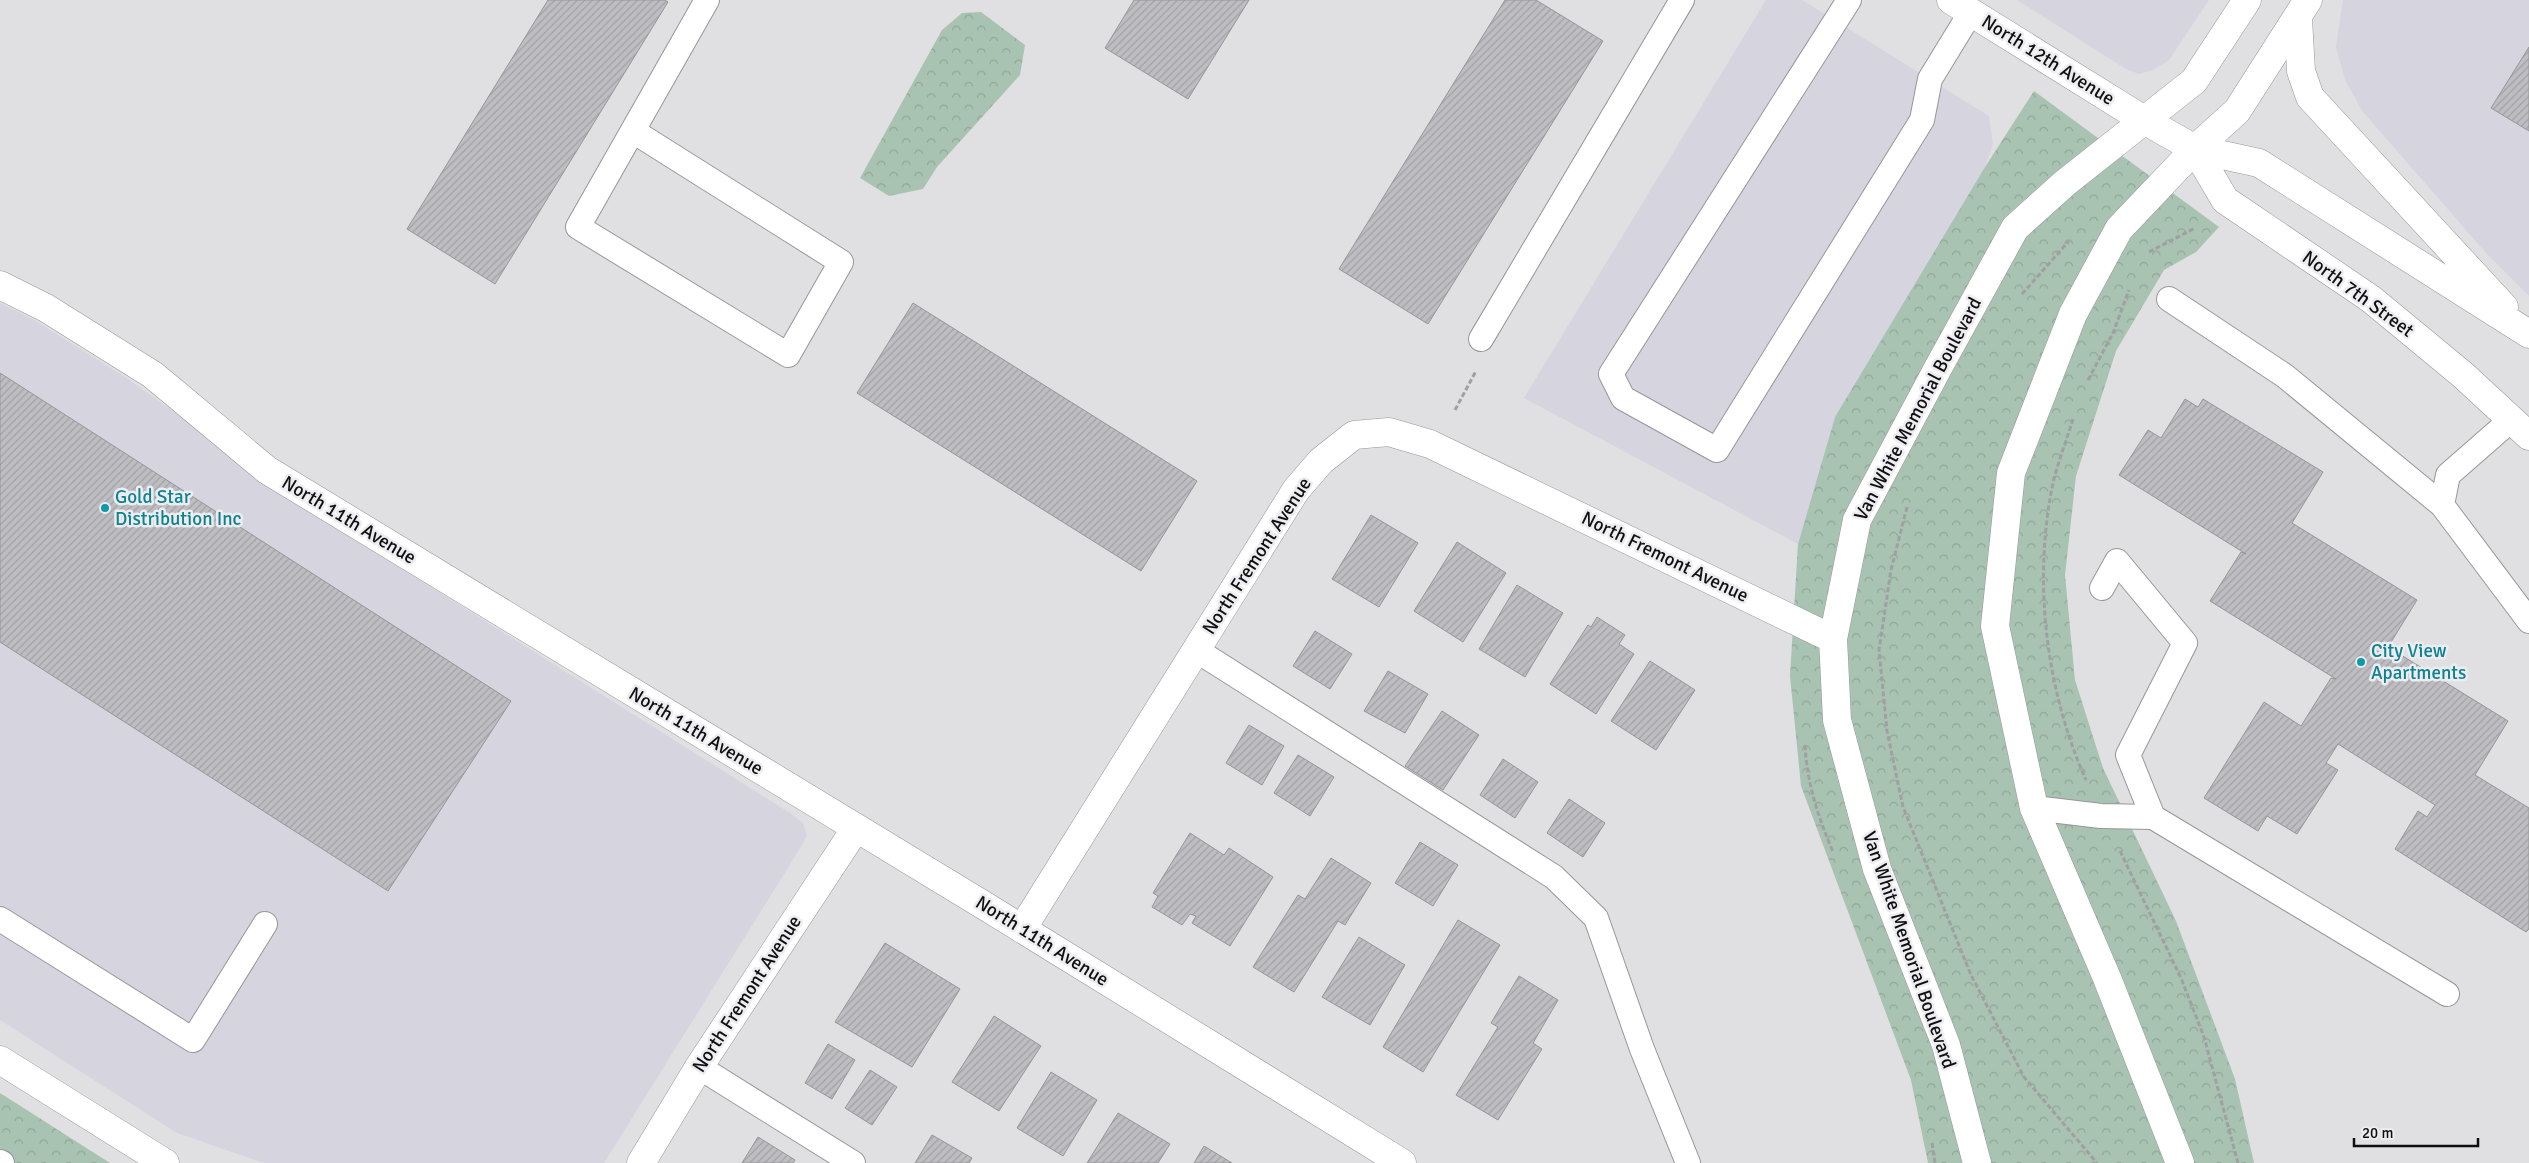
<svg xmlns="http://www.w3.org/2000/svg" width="2529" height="1163" font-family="Signika,sans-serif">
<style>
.built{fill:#d6d4df}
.park{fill:url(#park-crowns)}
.building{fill:url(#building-hatch);stroke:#969699}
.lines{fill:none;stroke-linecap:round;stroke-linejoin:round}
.lane-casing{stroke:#97969a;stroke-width:26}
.street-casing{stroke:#97969a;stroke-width:29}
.secondary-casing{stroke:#97969a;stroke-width:29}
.path{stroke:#a09fa2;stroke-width:3;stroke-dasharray:5 2.5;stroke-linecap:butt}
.lane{stroke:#fff;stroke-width:24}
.street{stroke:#fff;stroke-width:28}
.secondary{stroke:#fff;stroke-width:28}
.culture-dot{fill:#0f9aa8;stroke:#edecf0;stroke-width:2}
.labels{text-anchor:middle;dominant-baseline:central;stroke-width:5;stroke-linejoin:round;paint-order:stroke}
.street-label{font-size:19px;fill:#0f0e10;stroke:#edecf0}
.culture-label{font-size:19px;fill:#0d838f;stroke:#edecf0;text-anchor:start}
</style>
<defs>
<pattern id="park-crowns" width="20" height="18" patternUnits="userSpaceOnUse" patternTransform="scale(1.25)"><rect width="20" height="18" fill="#a9c3b2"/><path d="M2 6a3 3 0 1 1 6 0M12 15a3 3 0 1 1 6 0" fill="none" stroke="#90a698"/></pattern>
<pattern id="building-hatch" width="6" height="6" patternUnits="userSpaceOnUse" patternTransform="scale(1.25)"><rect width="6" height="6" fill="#bebdc1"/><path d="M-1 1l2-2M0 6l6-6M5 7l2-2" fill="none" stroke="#a2a1a5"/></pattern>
</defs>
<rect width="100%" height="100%" fill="#e0dfe2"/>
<path class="built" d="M1766 0H1802L1989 116 1993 144 1985 167 1835 417 1798 544 1524 398Z
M2017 0H2209L2169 60 2153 70 2139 74 2126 69Z
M2343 0H2529V296L2486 253 2363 112 2345 80 2336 47Z
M0 303 34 320 128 379 191 424 277 490 790 813 803 823 807 836 799 850 604 1163H264L177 1133 0 1020Z"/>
<path class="park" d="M981 12 1025 45 1020 75 937 167 923 189 889 196 860 178 942 30 962 13Z
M2034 91 2219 227 2196 252 2164 270 2116 351 2076 476 2065 575 2075 680 2103 768 2176 921 2235 1079 2254 1163H1928L1911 1080 1801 786 1790 676 1798 544 1835 417 1985 167Z
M0 1093 110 1163H0Z"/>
<path class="building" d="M548 0H665L668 2 495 284 407 229Z
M1134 0H1249L1188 99 1105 48Z
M1505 0H1536L1603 41 1428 324 1339 269Z
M2529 47V131L2491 108Z
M913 303 1197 481 1141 571 857 393Z
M0 373 511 701 388 891 0 642Z
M2185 399 2198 407 2203 399 2323 472 2292 523 2417 600 2388 647 2508 721 2475 775 2529 808V929L2526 932 2395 849 2418 811 2427 817 2435 805 2338 744 2326 763 2338 770 2297 834 2267 816 2258 831 2204 798 2264 702 2301 726 2331 678 2336 679 2210 601 2241 552 2246 554 2119 475 2148 430 2161 438Z
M1371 515 1418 543 1379 607 1332 579Z
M1457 542 1506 573 1463 642 1414 611Z
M1517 585 1563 613 1525 677 1479 649Z
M1597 617 1625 635 1619 644 1634 654 1596 714 1550 684 1588 625 1591 627Z
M1315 631 1352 654 1330 689 1293 666Z
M1650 661 1695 690 1656 750 1611 721Z
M1388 671 1428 694 1405 733 1364 711Z
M1442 711 1479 735 1443 790 1405 766Z
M1249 725 1284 746 1262 785 1226 763Z
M1298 755 1334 777 1310 816 1274 793Z
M1503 759 1538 782 1515 818 1480 795Z
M1569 799 1605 823 1583 857 1547 833Z
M1190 833 1224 855 1229 848 1273 877 1230 946 1192 923 1196 916 1190 914 1182 925 1152 907 1158 896 1153 893Z
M1420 842 1458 865 1433 906 1395 883Z
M1331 858 1371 883 1345 925 1338 921 1294 992 1253 967 1298 895 1305 899Z
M1458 920 1500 945 1423 1072 1383 1047Z
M1359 937 1405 965 1370 1025 1322 997Z
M885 943 960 989 912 1067 835 1022Z
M1519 976 1558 1000 1533 1043 1542 1049 1498 1120 1456 1095 1498 1027 1491 1023Z
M994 1016 1041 1046 999 1111 952 1082Z
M828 1044 855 1060 832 1099 805 1083Z
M870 1070 897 1087 872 1125 845 1108Z
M1051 1072 1097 1100 1063 1156 1017 1128Z
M1118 1113 1170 1144 1158 1163H1087Z
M932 1135 972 1158 969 1163H915Z
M758 1137 795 1160 793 1163H742Z
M1204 1146 1232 1163H1194Z"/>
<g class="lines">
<defs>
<path id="lane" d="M1849 0 1611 374 1623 398 1717 450 1922 120 1930 79 1971 12
M633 131 841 262 788 355 578 227 707 0
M2169 299 2285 376 2442 505
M1481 339 1682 0
M2512 419 2448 475 2442 505 2529 621
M2102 588 2117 561 2185 643 2128 755 2153 817
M1196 650 1554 877 1596 918 1642 1049 1688 1163
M2034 808 2101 816 2153 817 2447 994
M0 919 193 1040 265 924
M699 1067 853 1163
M0 1162 2 1163"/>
<path id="street" d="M1951 0 2144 120
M0 285 46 308 153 375 267 470 985 906 1402 1163
M1022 929 1296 490 1321 461 1354 435 1389 432 1430 444 1833 639
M0 1060 165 1163
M641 1163 699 1067 856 828"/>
<path id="secondary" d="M2298 19 2301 71 2310 97 2504 307
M2144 120 2195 149 2259 163 2529 334
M2195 149 2225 200 2371 299 2463 375 2529 436
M1977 1163 1946 1045 1877 869 1837 720 1833 639 1857 520 1938 368 2015 228 2065 183 2194 81 2247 0
M2180 1163 2107 978 2034 808 1995 626 2011 473 2073 314 2119 229 2195 149 2237 111 2308 0"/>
</defs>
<use href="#lane" class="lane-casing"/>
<use href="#street" class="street-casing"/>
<use href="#secondary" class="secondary-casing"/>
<path class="path" d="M2149 252 2195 228
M2022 294 2069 241
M2088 380 2113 333 2129 290
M1455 410 1476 371
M2073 419C2065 445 2054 472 2050 499 2034 592 2048 695 2086 780
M1907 507 1891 570 1879 650 1887 731 1903 807 1971 975 2024 1077 2097 1163
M1805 745C1807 783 1818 817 1833 852
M2120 851 2181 978 2204 1037 2238 1163
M1932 1143 1935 1163"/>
<use href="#lane" class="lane"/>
<use href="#street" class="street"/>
<use href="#secondary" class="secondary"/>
</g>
<g class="culture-dot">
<circle cx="105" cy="508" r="5"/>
<circle cx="2361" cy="662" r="5"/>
</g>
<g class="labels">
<g class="street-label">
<text transform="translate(2048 60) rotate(32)">North 12th Avenue</text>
<text transform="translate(2358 294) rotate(36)">North 7th Street</text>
<text transform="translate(1918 409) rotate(-62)">Van White Memorial Boulevard</text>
<text transform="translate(349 520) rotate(31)">North 11th Avenue</text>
<text transform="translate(1257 556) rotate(-57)">North Fremont Avenue</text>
<text transform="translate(1665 557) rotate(26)">North Fremont Avenue</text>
<text transform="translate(696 731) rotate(31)">North 11th Avenue</text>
<text transform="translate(1042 941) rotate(32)">North 11th Avenue</text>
<text transform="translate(1909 950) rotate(71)">Van White Memorial Boulevard</text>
<text transform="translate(747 994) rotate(-57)">North Fremont Avenue</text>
</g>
<g class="culture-label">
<text x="115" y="497">Gold Star<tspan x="115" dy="22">Distribution Inc</tspan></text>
<text x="2371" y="651">City View<tspan x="2371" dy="22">Apartments</tspan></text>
</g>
</g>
<path d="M2354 1138v8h124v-8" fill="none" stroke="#0f0e10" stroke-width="2.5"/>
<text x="2362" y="1138" font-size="15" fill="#0f0e10" stroke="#edecf0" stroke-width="4" paint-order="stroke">20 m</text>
</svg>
